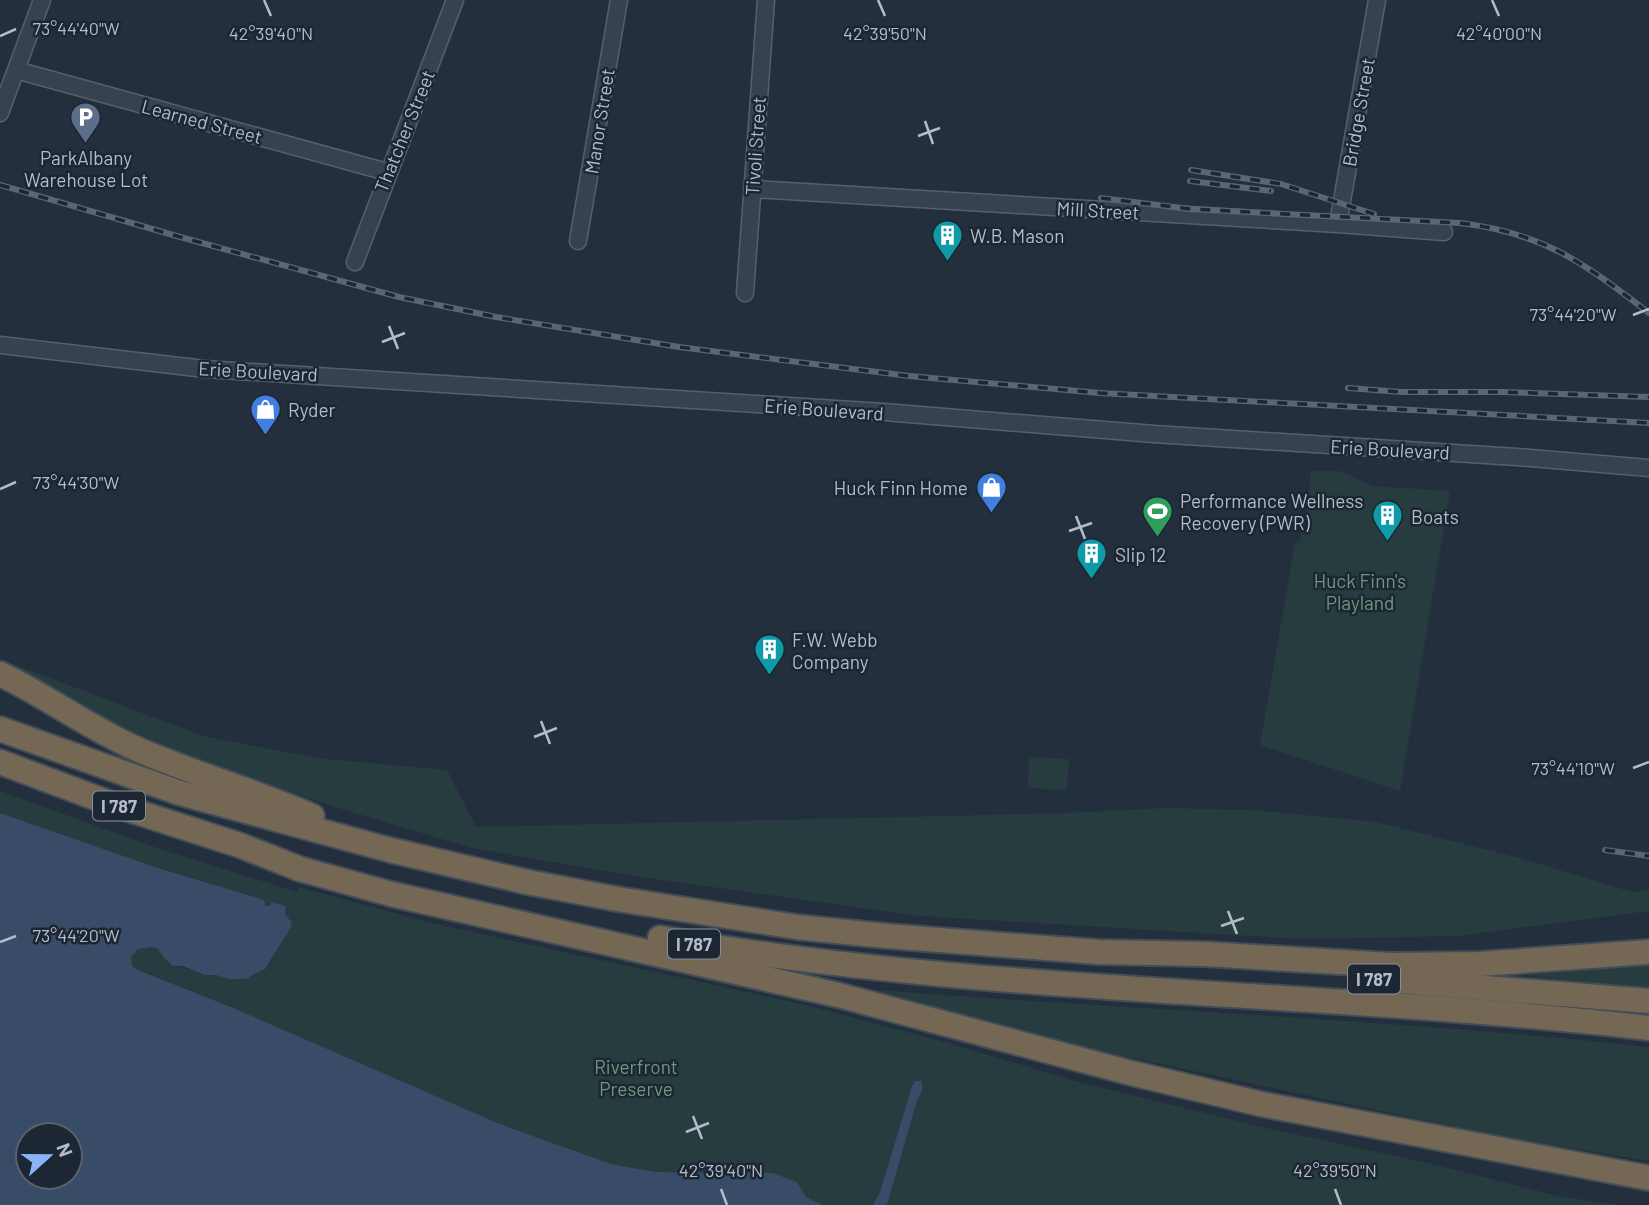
<svg xmlns="http://www.w3.org/2000/svg" width="1649" height="1205" font-family="Barlow,sans-serif">
<style>
.green{fill:#263c3f}
.water{fill:#394c67;fill-rule:evenodd}
.lines{fill:none;stroke-linecap:round;stroke-linejoin:round}
.minor-casing{stroke:#565f6c;stroke-width:19}
.highway-casing{stroke:#434c59;stroke-width:28}
.minor{stroke:#38414e;stroke-width:16}
.highway{stroke:#746855;stroke-width:24}
.rail-casing{stroke:#5a6575;stroke-width:6}
.rail{stroke:#1d2633;stroke-width:3.5;stroke-dasharray:10;stroke-linecap:butt}
.ticks{fill:none;stroke:#b4bcc9;stroke-width:2.5}
.labels{text-anchor:middle;dominant-baseline:central;stroke-width:5;stroke-linejoin:round;paint-order:stroke}
.shield{fill:#1d2633;stroke:#878f9c;stroke-width:2}
.shield-label{font-size:18px;font-weight:bold;fill:#b4bcc9}
.street-label{font-size:19px;fill:#b4bcc9;stroke:#1d2633}
.poi-label{font-size:19px;fill:#b4bcc9;stroke:#1d2633;text-anchor:start}
.park-label{font-size:19px;fill:#6b9a76;stroke:#1d2633}
.ticks-label{font-size:18px;text-anchor:middle;fill:#b4bcc9;stroke:#1d2633;stroke-width:5;stroke-linejoin:round;paint-order:stroke}
</style>
<rect width="100%" height="100%" fill="#242f3e"/>
<path class="green" d="M1311 471H1340L1372 486 1450 491 1400 791 1260 745 1295 543 1300 541 1301 533 1305 529Z
M0 659 203 736 316 758 447 770 476 827 1066 813 1165 808 1251 810 1376 822 1520 858 1632 892 1649 890V911L1458 936 1302 939 920 916 641 877 472 848 325 804 177 751 87 711 0 662Z
M1029 757 1069 759 1067 790 1028 788Z
M0 791 157 848 297 892 298 887 436 924 802 1004 948 1043 1075 1081 1257 1126 1432 1164 1558 1196 1618 1205H887L916 1104 923 1088 912 1086 880 1192 873 1205H823L806 1197 797 1182 773 1173 656 1172 611 1164 500 1124 231 1007 134 968 130 961C133 950 145 943 156 948 163 951 163 960 170 964 175 967 181 966 186 968 192 970 199 975 206 975 213 976 211 974 217 975 233 978 244 982 259 973 274 964 280 942 290 929L285 915 286 906 271 903 270 907 264 906 263 900 158 868 0 813Z
M1649 962V988L1525 976Z
M876 990C1134 1010 1392 1019 1649 1047V1161L1498 1136 1035 1037Z"/>
<path class="water" d="M0 813 158 868 264 900 265 906H270L271 902 286 906 285 915 292 922 290 929 265 969 246 979H229L216 975H204L183 966H173L165 959 158 949 152 947 138 949 131 957 132 966 138 970 231 1007 500 1124 611 1164 656 1172 773 1173 797 1182 806 1197 823 1205H0ZM28 1135H70V1177H28Z
M915 1081H921L923 1088 916 1104 887 1205H873L880 1192 912 1086Z"/>
<g class="lines">
<defs>
<path id="minor" d="M16 70 387 172
M0 113 42 0
M752 189 1338 224 1444 232
M1338 224 1377 0
M578 241 619 0
M355 262 455 0
M745 293 766 0
M0 345 205 369 884 412 1154 434 1517 457 1649 468"/>
<path id="highway" d="M0 674C47 696 89 728 137 749 194 774 255 791 312 816
M0 729 180 793 390 850 527 882 617 899 797 927 886 936 1099 952 1204 954 1391 965 1479 964 1649 952
M0 762 112 804 239 845 300 869 391 894 838 995 1131 1073 1261 1104 1649 1178
M660 938C987 995 1320 990 1649 1028
M1385 980 1649 1001"/>
</defs>
<use href="#minor" class="minor-casing"/>
<use href="#highway" class="highway-casing"/>
<use href="#minor" class="minor"/>
<use href="#highway" class="highway"/>
<defs>
<path id="rail" d="M1191 170 1281 184 1374 214
M1190 181 1271 191
M0 185 173 235 399 297 496 317 679 347 909 376 1100 393 1649 423
M1101 198 1190 209 1460 223C1544 233 1584 263 1649 313
M1348 388 1401 392H1503L1649 397
M1605 850 1649 856"/>
</defs>
<use href="#rail" class="rail-casing"/>
<use href="#rail" class="rail"/>
</g>
<path class="ticks" d="M264 0 271 16M878 0 885 16M1492 0 1499 16M0 36 16 29M925 121 933 144M918 136 940 128M1633 315 1649 309M389 326 398 349M382 342 405 333M0 489 16 482M1076 516 1085 539M1069 531 1092 523M541 721 550 744M534 737 557 728M1633 768 1649 762M1228 911 1237 934M1221 926 1244 918M0 942 16 936M693 1116 702 1139M686 1132 709 1123M721 1189 727 1205M1335 1189 1341 1205"/>
<defs>
<symbol id="parking-pin" viewBox="-11 -11 22 30"><path d="M0 17L-7.5 6A9.5 9.5 0 1 1 7.5 6Z" fill="#5c6f8a" stroke="#1d2633"/><path d="M-3.5-5.5H1a3.5 3.5 0 0 1 0 7H-1V5.5H-3.5ZM-1-3.4V-.6H.8a1.4 1.4 0 0 0 0-2.8Z" fill="#fff"/></symbol>
<symbol id="building-pin" viewBox="-11 -11 22 30"><path d="M0 17L-7.5 6A9.5 9.5 0 1 1 7.5 6Z" fill="#0f9aa8" stroke="#1d2633"/><path d="M-4-6H4V6H1V3H-1V6H-4ZM-2.5-4.3h1.7v1.8h-1.7ZM.8-4.3h1.7v1.8H.8ZM-2.5-1h1.7V.8h-1.7ZM.8-1h1.7V.8H.8Z" fill="#fff"/></symbol>
<symbol id="shop-pin" viewBox="-11 -11 22 30"><path d="M0 17L-7.5 6A9.5 9.5 0 1 1 7.5 6Z" fill="#3f7fe0" stroke="#1d2633"/><path d="M-5-2.5h2.3a2.7 3.5 0 0 1 5.4 0H5L5.5 6h-11ZM-1.5-2.5h3a1.5 2.3 0 0 0-3 0Z" fill="#fff"/></symbol>
<symbol id="stadium-pin" viewBox="-11 -11 22 30"><path d="M0 17L-7.5 6A9.5 9.5 0 1 1 7.5 6Z" fill="#2e9e5b" stroke="#1d2633"/><path d="M0-5a6.5 5 0 1 0 0 10a6.5 5 0 1 0 0-10ZM-3.5-1.8h7v3.6h-7Z" fill="#fff"/></symbol>
</defs>
<g fill-rule="evenodd">
<use href="#parking-pin" x="68" y="100" width="35" height="47"/>
<use href="#building-pin" x="930" y="218" width="35" height="47"/>
<use href="#shop-pin" x="248" y="392" width="35" height="47"/>
<use href="#shop-pin" x="974" y="470" width="35" height="47"/>
<use href="#stadium-pin" x="1140" y="494" width="35" height="47"/>
<use href="#building-pin" x="1370" y="498" width="35" height="47"/>
<use href="#building-pin" x="1074" y="536" width="35" height="47"/>
<use href="#building-pin" x="752" y="632" width="35" height="47"/>
</g>
<g class="labels">
<g class="shield">
<rect x="93" y="791.5" width="52" height="29" rx="5"/>
<rect x="668" y="929.5" width="52" height="29" rx="5"/>
<rect x="1348" y="964.5" width="52" height="29" rx="5"/>
</g>
<g class="shield-label">
<text x="119" y="806">I 787</text>
<text x="694" y="944">I 787</text>
<text x="1374" y="979">I 787</text>
</g>
<g class="street-label">
<text transform="translate(1358 112) rotate(-80)">Bridge Street</text>
<text transform="translate(202 121) rotate(15)">Learned Street</text>
<text transform="translate(599 121) rotate(-81)">Manor Street</text>
<text transform="translate(404 131) rotate(-68)">Thatcher Street</text>
<text transform="translate(755 146) rotate(-86)">Tivoli Street</text>
<text transform="translate(1098 210) rotate(3)">Mill Street</text>
<text transform="translate(258 371) rotate(3)">Erie Boulevard</text>
<text transform="translate(824 409) rotate(4)">Erie Boulevard</text>
<text transform="translate(1390 449) rotate(3)">Erie Boulevard</text>
</g>
<g class="poi-label">
<text x="86" y="157" text-anchor="middle">ParkAlbany<tspan x="86" dy="22">Warehouse Lot</tspan></text>
<text x="970" y="235">W.B. Mason</text>
<text x="288" y="409">Ryder</text>
<text x="968" y="487" text-anchor="end">Huck Finn Home</text>
<text x="1180" y="500">Performance Wellness<tspan x="1180" dy="22">Recovery (PWR)</tspan></text>
<text x="1411" y="516">Boats</text>
<text x="1115" y="554">Slip 12</text>
<text x="792" y="639">F.W. Webb<tspan x="792" dy="22">Company</tspan></text>
</g>
<g class="park-label">
<text x="1360" y="580">Huck Finn's<tspan x="1360" dy="22">Playland</tspan></text>
<text x="636" y="1066">Riverfront<tspan x="636" dy="22">Preserve</tspan></text>
</g>
</g>
<g class="ticks-label">
<text x="76" y="35">73°44'40"W</text>
<text x="1499" y="40">42°40'00"N</text>
<text x="271" y="40">42°39'40"N</text>
<text x="885" y="40">42°39'50"N</text>
<text x="1573" y="321">73°44'20"W</text>
<text x="76" y="489">73°44'30"W</text>
<text x="1573" y="775">73°44'10"W</text>
<text x="76" y="942">73°44'20"W</text>
<text x="721" y="1177">42°39'40"N</text>
<text x="1335" y="1177">42°39'50"N</text>
</g>
<g transform="translate(49 1156) rotate(69)"><circle r="33" fill="#1d2633" stroke="#59626f" stroke-width="2"/>
<path d="M0-5L12 26L0 18L-12 26Z" fill="#8ab4f8"/>
<text y="-10" font-size="19" font-weight="bold" text-anchor="middle" fill="#b4bcc9">N</text>
</g>
</svg>
